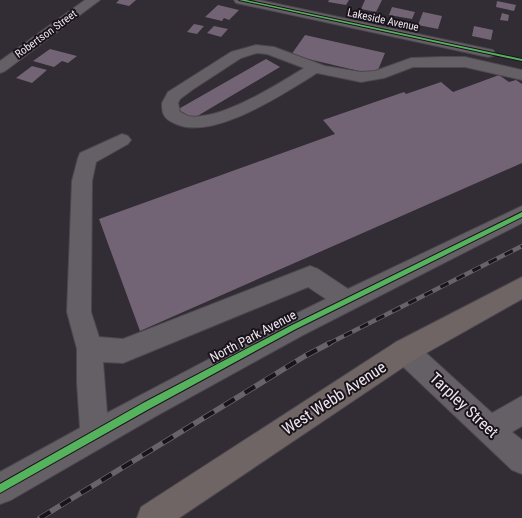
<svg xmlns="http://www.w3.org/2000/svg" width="522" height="518" font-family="'Roboto Condensed',sans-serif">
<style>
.building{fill:#726475}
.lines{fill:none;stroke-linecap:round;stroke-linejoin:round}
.minor-casing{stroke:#4c474e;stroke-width:2}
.highway-casing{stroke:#4c474e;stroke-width:2}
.minor{fill:#656066;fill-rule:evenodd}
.highway{fill:#6e6564;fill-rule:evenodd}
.rail-far1-casing{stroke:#686369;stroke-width:4.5}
.rail-casing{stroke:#686369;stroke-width:5.5}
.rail-far1{stroke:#19131a;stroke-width:3;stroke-dasharray:9;stroke-linecap:butt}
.rail{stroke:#19131a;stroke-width:4;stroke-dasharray:12;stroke-linecap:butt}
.cycleway-casing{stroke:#19131a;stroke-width:2}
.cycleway{fill:#56b35d;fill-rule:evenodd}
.labels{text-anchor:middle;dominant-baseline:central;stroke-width:4;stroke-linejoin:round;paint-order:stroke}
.far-street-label{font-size:11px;fill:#eee5f0;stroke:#19131a}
.street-label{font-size:13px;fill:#eee5f0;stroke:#19131a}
.near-street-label{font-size:16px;fill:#eee5f0;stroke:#19131a}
</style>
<rect width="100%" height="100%" fill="#322c34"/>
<path class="building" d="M119 0H136L129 6 116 3Z
M329 0H349L346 5 328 2Z
M365 0H382L376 12 361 9Z
M497 1 516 5 514 11 496 7Z
M218 5 239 10 229 20 224 18 222 21 205 17Z
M392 7 415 12 412 19 389 15Z
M423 12 442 16 438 29 418 25Z
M502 13 509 15 508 21 500 20Z
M194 24 204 26 197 34 187 32Z
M214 26 228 29 221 37 207 33Z
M474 26 493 30 491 40 472 36Z
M305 35 385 53 376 75 291 55Z
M50 49 77 56 68 63 62 61 54 67 33 61Z
M266 59 280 67 189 121 175 111Z
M32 66 47 70 32 83 16 78Z
M499 75 509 82 516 80 522 84V163L140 331 99 219 335 134 323 120 404 92 406 94 441 82 453 92Z"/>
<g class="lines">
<defs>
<path id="minor" d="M85 0H100L5 71 0 73V61Z
M234 0H259L488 49 493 50 495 53 493 56 488 57 241 4 236 3Z
M256 45 274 47 325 66 361 72 375 71 411 58 441 57H465L522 70V80L465 67H413L384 78 361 82 317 73C285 93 213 141 176 124 172 122 166 120 164 115 162 112 162 107 162 103L168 92 231 52ZM257 53 267 54 304 68C278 84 219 122 188 116 186 115 183 113 180 112L178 103 180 99 192 90 241 58Z
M122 134 128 136 131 140 128 144 96 162 92 181 91 312 99 337 123 339 310 266 318 269 348 289 522 206V223L303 335 156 416 11 500 0 504V472L80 428 77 383V349L67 312 72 181 78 158 80 153ZM308 287 326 299 285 319 107 413 103 362 123 363Z
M405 339 414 342 492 413 522 396V426L512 432 522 440V474L512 470 396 360 392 351 396 342Z"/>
<path id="highway" d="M522 277V299L414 360 179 518H137L141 507 396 342Z"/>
</defs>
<use href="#minor" class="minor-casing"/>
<use href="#highway" class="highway-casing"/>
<use href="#minor" class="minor"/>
<use href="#highway" class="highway"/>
<defs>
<path id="rail-far1" d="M328 344 522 246"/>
<path id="rail" d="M40 518 305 356 330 343"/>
</defs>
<use href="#rail-far1" class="rail-far1-casing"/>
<use href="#rail" class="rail-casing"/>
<use href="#rail-far1" class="rail-far1"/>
<use href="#rail" class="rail"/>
<defs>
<path id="cycleway" d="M239 0H246L522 59V61Z
M522 212V217L296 329 149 409 0 493V484L143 403 292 325Z"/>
</defs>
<use href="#cycleway" class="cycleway-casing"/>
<use href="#cycleway" class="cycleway"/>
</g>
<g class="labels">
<g class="far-street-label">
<text transform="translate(383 20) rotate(12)">Lakeside Avenue</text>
<text transform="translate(46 34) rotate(-36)">Robertson Street</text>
</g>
<g class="street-label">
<text transform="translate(253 336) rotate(-28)">North Park Avenue</text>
</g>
<g class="near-street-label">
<text transform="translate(334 398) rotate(-33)">West Webb Avenue</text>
<text transform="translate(464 405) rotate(43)">Tarpley Street</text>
</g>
</g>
</svg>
